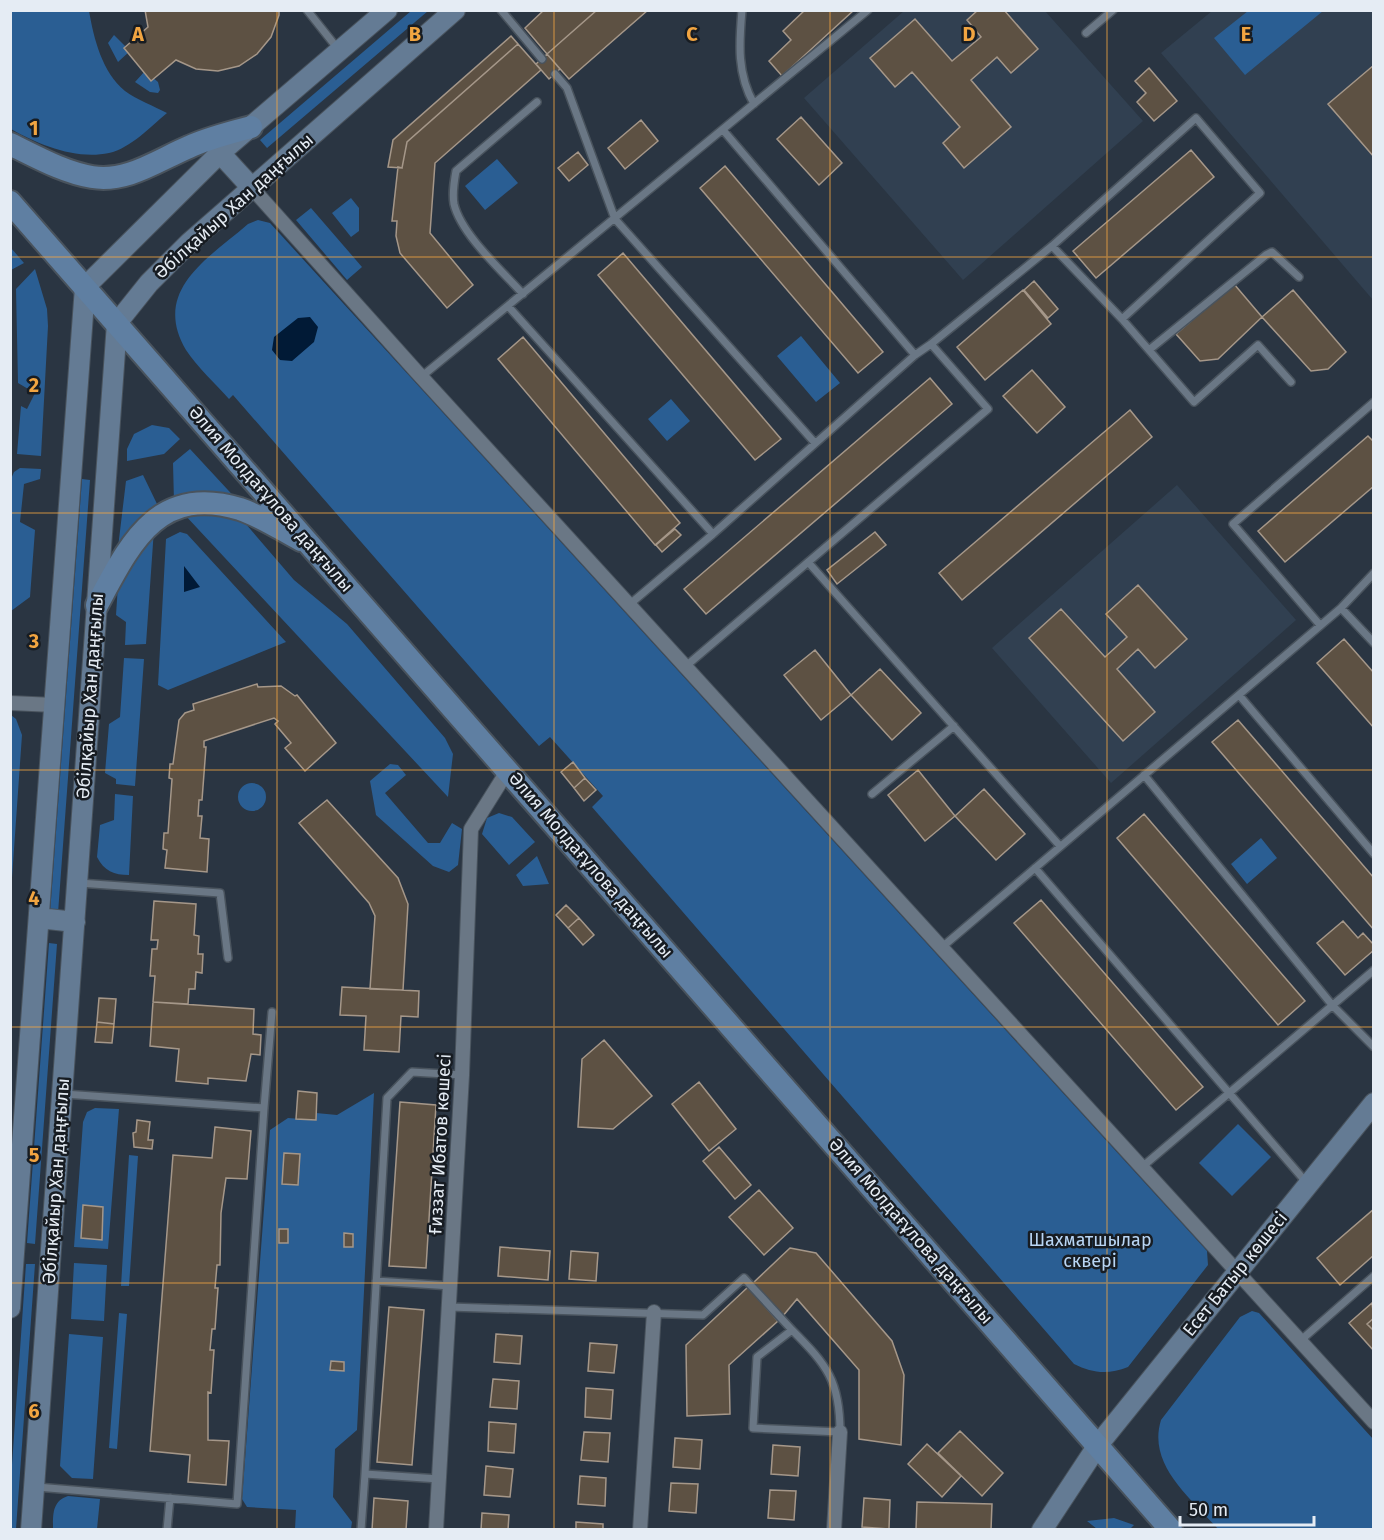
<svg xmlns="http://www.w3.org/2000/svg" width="1384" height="1540" font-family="'Fira Sans',sans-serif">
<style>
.built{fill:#314051}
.green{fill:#2a5e93}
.water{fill:#011a36}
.building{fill:#5d5143;stroke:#a59789;stroke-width:1.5}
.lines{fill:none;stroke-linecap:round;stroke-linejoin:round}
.lane-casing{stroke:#49535d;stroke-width:10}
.street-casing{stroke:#49535d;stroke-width:16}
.secondary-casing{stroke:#49535d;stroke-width:22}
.primary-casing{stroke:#49535d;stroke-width:26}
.lane{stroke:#6a7785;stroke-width:7}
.street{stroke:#6a7785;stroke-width:14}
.secondary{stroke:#647b94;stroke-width:20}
.primary{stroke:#5f7fa2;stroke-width:22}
.grid{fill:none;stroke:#f2a541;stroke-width:1.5;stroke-opacity:0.55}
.labels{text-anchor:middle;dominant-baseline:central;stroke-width:5;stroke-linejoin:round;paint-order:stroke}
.street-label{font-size:18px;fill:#e5ecf4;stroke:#171c22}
.park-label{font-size:18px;fill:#b9d6f5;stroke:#171c22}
.grid-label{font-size:20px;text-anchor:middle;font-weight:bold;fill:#f2a541;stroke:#171c22;stroke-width:5;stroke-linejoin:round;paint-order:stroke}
</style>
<rect width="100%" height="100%" fill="#2a3542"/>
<path class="built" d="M904 11H1045L1143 121 963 280 804 98Z
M1212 11H1373V300L1161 53Z
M1177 485 1296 620 1111 783 992 648Z"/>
<path class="green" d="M11 10 89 11C94 39 102 72 125 91 137 100 154 106 167 113 150 127 131 148 109 153 76 160 39 145 11 129Z
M411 11H428L267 148 260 140Z
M1248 11V10L1323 11 1245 75 1214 38Z
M114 35 130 51 118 62 108 43Z
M145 71 158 82 160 90 158 93 150 92 135 82Z
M497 159 518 183 485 210 465 186Z
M351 198 359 208V231L351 237 332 213Z
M311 208 362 267 347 280 296 220Z
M258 220 270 223 1207 1251 1208 1265 1128 1367C1108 1375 1092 1373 1074 1364L592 807 603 796 550 737 539 746 233 395 229 399C215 383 197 367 186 350 151 290 209 258 248 224Z
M11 248 24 263 11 270H10Z
M35 269 47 309 48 326 41 456 17 454 21 406 27 409 35 393 18 383 16 289Z
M801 336 840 383 816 402 777 356Z
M671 399 690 421 667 441 648 419Z
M152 425 169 428 180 439 164 454 127 461V449L134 434Z
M190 449 240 503 174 502 173 463Z
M20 468 41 469 40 479 24 484 20 522 35 530 30 597 11 611V479L14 472Z
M143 475 158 506 117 556 126 481Z
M82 479 90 480 58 913H50Z
M206 509 245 523 294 580 347 624 445 738 453 754 448 797 184 514Z
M154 529 146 644 125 645 126 622 116 615 118 585Z
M180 532 187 534 286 642 168 690 158 685 166 539Z
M124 658 144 659 135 786 116 784V779L105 773 109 724 120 717Z
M11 715 16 719 22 735 11 892Z
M390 764 398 765 406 775 385 793 428 843H440L452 823 462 829 458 865 449 872 433 866 376 815 370 781Z
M238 797a14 14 0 1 1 28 0a14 14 0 1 1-28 0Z
M115 794 133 796 129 875C114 875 104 871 97 857L100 825 114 820Z
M499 813 512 817 535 842 509 865 482 834 487 818Z
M1261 838 1277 858 1247 884 1231 864Z
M537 856 549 884 523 886 516 875Z
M49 943 57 944 35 1244 27 1243Z
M374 1093 357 1430 335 1449 333 1497 352 1522 351 1529H295L296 1510 247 1507 242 1499 270 1130 288 1118 315 1120 316 1113 337 1115Z
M95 1108 119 1109 108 1249 74 1247 83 1122 87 1112Z
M1238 1124 1271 1157 1232 1196 1199 1163Z
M129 1155 138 1156 129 1286H121Z
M74 1263 107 1265 104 1321 71 1319Z
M26 1264H35L16 1529H11V1479Z
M1252 1311 1259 1313 1373 1439V1529H1218C1191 1498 1147 1465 1161 1420L1240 1317Z
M119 1313 127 1314 117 1449 109 1448Z
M69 1334 103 1337 93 1479 72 1478 60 1466Z
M68 1496 100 1499 97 1529H53C53 1515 52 1501 68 1496Z
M1114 1518 1134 1525 1130 1529H1097L1087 1521Z"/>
<path class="water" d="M310 317 318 327 314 342 292 361 280 360 272 350 274 337 298 318Z
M184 566 200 587 184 592Z"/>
<path class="building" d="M145 10H279V15L271 37 257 54 239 66 218 71 196 69 176 60 151 81 124 48 148 27Z
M544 10H597L547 54 525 28Z
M597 10H648L569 79 547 54Z
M805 10H854L782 76 769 61 791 40 783 31Z
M978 10H1004L1038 49 1011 73 997 57 971 80 1011 127 964 168 943 143 960 127 912 72 895 87 870 58 915 19 952 61 981 37 967 20Z
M511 36 518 44 407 142 402 168 388 167 393 140Z
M518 44 541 70 435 163 430 233 473 285 447 308 400 253 396 236 397 221H392L398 167 402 168 407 142Z
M547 54 560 69 549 79 536 64Z
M1374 65V157L1328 104Z
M1149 68 1177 101 1154 121 1137 102 1146 93 1135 81Z
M801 117 842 163 819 185 777 139Z
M641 120 658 141 625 169 608 148Z
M1191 150 1214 177 1096 278 1073 251Z
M578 152 588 165 569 181 558 168Z
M725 166 883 352 858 373 700 188Z
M623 253 781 439 755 460 598 275Z
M1034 281 1058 309 1048 318 1024 290Z
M1234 284 1262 317 1218 359 1200 361 1176 334Z
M1023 290 1051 324 985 380 957 347Z
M1293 290 1346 352 1328 369 1311 371 1262 317Z
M523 337 680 523 655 545 498 359Z
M1032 370 1065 407 1037 433 1003 396Z
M930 378 952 404 706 614 684 589Z
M1130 410 1152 437 962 600 939 573Z
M1368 436 1374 442V486L1285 562 1258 531Z
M675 529 681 535 662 552 656 545Z
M875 532 886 545 837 584 827 570Z
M1138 585 1187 639 1155 668 1138 649 1117 669 1155 712 1123 741 1029 638 1061 609 1105 657 1127 637 1106 614Z
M1344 639 1374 673V728L1317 663Z
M815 650 851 695 821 720 784 675Z
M880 669 921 713 892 740 851 695Z
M257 684 258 687 281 686 295 696 297 695 336 743 305 771 285 748 291 743 275 724 278 721 274 718 204 741V747H206L202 800H199L198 816H202L200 838 209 839 207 872 165 868 167 850 163 849 164 833H168L172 779 169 778 170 764H173L179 720 185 713 194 710 193 704Z
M1238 720 1374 878V930L1212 742Z
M573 762 585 778 574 788 561 772Z
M918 770 955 816 925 841 888 795Z
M585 778 596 790 584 801 574 788Z
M984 789 1025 834 996 860 955 816Z
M327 800 398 878 408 904 403 990 370 989 375 916 369 903 299 823Z
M1144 814 1305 1001 1278 1025 1117 838Z
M1041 900 1203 1087 1176 1110 1014 923Z
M154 901 196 904 194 935 199 936 198 954H203L202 973 196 972 195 989H189L188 1004 153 1002 155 976H150L152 949H157L158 940H151Z
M566 905 579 918 568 928 556 915Z
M579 918 594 935 583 945 568 928Z
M1343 921 1358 938 1363 933 1374 945V950L1345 975 1317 943Z
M342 987 419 991 418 1017 401 1016 399 1052 364 1050 366 1016 340 1015Z
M99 998 116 999 114 1024 97 1022Z
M153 1002 254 1009 253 1034 261 1035 260 1055 251 1054 246 1081 208 1078V1084L176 1081 179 1049 150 1046Z
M97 1022 114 1024 112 1043 95 1042Z
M604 1040 652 1096 613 1129 578 1127 582 1059Z
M699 1082 736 1129 709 1151 672 1104Z
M298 1091 317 1093 316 1120 296 1119Z
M400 1102 436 1105 426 1268 389 1266Z
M137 1120 150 1122 148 1140H153L152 1149 134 1147 133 1133 136 1132Z
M215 1127 251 1131 247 1179 226 1178 221 1213 220 1265H217L215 1288H218L215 1329H212L210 1350H214L211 1393 208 1392V1440L229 1441 226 1485 188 1482 190 1455 150 1451 173 1155 212 1158Z
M719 1147 751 1185 735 1199 703 1161Z
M284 1153 300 1154 298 1185 282 1184Z
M759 1190 793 1228 764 1255 729 1217Z
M83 1205 103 1207 102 1240 81 1238Z
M1374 1209V1255L1340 1285 1317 1258Z
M279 1229H288V1243H279Z
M344 1233 353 1234V1247H344Z
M500 1247 550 1251 548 1280 498 1276Z
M790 1248 816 1253 892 1341 904 1375 901 1445 859 1439V1370L797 1299 782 1317 753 1283Z
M571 1251 598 1253 596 1281 569 1279Z
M748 1287 778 1321 729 1365 730 1414 687 1416 686 1345Z
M1372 1303 1374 1318 1367 1324 1374 1331V1351L1349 1323Z
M389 1307 424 1310 412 1465 377 1462Z
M1374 1318V1331L1367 1324Z
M496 1334 522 1336 520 1364 494 1362Z
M590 1343 617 1345 614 1373 588 1371Z
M331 1361 344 1362V1371L330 1370Z
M493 1379 519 1381 517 1409 490 1407Z
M586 1388 613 1390 611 1419 585 1417Z
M489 1422 516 1424 514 1453 488 1451Z
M960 1431 1003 1473 982 1496 938 1453Z
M584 1432 610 1433 608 1462 581 1460Z
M675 1438 702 1440 700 1469 673 1467Z
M927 1444 961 1476 942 1497 908 1464Z
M773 1445 800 1447 798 1476 771 1474Z
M486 1466 513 1469 510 1497 484 1495Z
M580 1476 606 1478 605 1506 578 1504Z
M671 1483 698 1484 696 1513 669 1511Z
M770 1490 796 1491 794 1520 768 1518Z
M374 1498 408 1501 406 1530H372Z
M864 1498 890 1500 889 1529 862 1527Z
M917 1502 992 1504 991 1530H916Z
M482 1513 509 1515 508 1530H481Z
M576 1522 603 1524V1530H576Z"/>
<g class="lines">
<defs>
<path id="lane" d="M307 10 338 49
M501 10 542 59
M742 10C739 44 737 74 754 104
M1086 33 1113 10
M555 74 567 88 615 219 815 443
M723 130 915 355
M523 294C502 271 461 234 454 204 452 193 454 182 456 171L537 102
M508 306 713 534 630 604
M1122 319 1194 402 1258 345 1291 382
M1149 350 1266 255 1272 252 1299 277
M421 377 868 10
M713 534 915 355 931 344
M808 562 1060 846
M1341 608 1374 643
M1320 625 1233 524 1374 402
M686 666 988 409 931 344 1052 246 1196 118 1260 193 1122 319 1052 246
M1239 695 1374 854
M1144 775 1333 1006 1374 1047
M872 794 954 726
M1035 868 1306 1182
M79 883 220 893 228 958
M941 948 1341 608 1374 573
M264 1108 272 1012
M1142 1167 1374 970
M376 1281 451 1286
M449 1307 703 1315 744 1278 792 1330
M792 1330C827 1365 840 1381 840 1432L753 1428 757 1357Z
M1300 1341 1374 1276
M439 1479 365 1474 387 1098 412 1072 462 1075
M37 1487 237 1504 264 1108 64 1094
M167 1530 170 1498
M361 1530 365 1474"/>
<path id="street" d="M252 188 415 370 1374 1422
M10 703 54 705
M436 1530 462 1075 471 829 508 770
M640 1530 654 1312
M834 1530 840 1432"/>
<path id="secondary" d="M220 153 252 188
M39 918 75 922
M10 1308 85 287 220 153 387 10
M31 1530 117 323 149 283 189 243 455 10
M1042 1530 1098 1445 1374 1103"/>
<path id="primary" d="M10 144C37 157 63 172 92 177 127 183 158 160 189 147 208 138 230 133 251 127
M10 202 1171 1530
M97 605C130 544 157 484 240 509 261 516 282 530 301 540"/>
</defs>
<use href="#lane" class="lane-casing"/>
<use href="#street" class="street-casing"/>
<use href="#secondary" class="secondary-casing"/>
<use href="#primary" class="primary-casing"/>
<use href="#lane" class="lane"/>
<use href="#street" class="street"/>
<use href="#secondary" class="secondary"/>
<use href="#primary" class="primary"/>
</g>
<path class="grid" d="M277 10V1530M554 10V1530M830 10V1530M1107 10V1530M10 257H1374M10 513H1374M10 770H1374M10 1027H1374M10 1283H1374"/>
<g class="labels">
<g class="street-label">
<text transform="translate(234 206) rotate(-42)">Әбілқайыр Хан даңғылы</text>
<text transform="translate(271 499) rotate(49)">Әлия Молдағұлова даңғылы</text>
<text transform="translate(90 696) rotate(-86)">Әбілқайыр Хан даңғылы</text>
<text transform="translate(591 865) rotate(49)">Әлия Молдағұлова даңғылы</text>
<text transform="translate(440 1144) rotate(-87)">Ғиззат Ибатов көшесі</text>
<text transform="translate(56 1181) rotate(-86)">Әбілқайыр Хан даңғылы</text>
<text transform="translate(911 1231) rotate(49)">Әлия Молдағұлова даңғылы</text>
<text transform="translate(1235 1274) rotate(-51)">Есет Батыр көшесі</text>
</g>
<g class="park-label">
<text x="1090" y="1240">Шахматшылар<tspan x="1090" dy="21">сквері</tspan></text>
</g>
</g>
<g class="grid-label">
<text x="138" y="41">A</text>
<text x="415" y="41">B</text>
<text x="692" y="41">C</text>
<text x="969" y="41">D</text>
<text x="1246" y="41">E</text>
<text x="34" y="135">1</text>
<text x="34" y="392">2</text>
<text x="34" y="648">3</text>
<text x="34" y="905">4</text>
<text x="34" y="1162">5</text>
<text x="34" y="1418">6</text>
</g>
<rect width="1384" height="1540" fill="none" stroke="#e5ecf4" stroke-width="24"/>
<path d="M1180 1516v9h134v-9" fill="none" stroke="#e5ecf4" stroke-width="3"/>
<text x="1189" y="1516" font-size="18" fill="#e5ecf4" stroke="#171c22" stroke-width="4.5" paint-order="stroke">50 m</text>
</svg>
